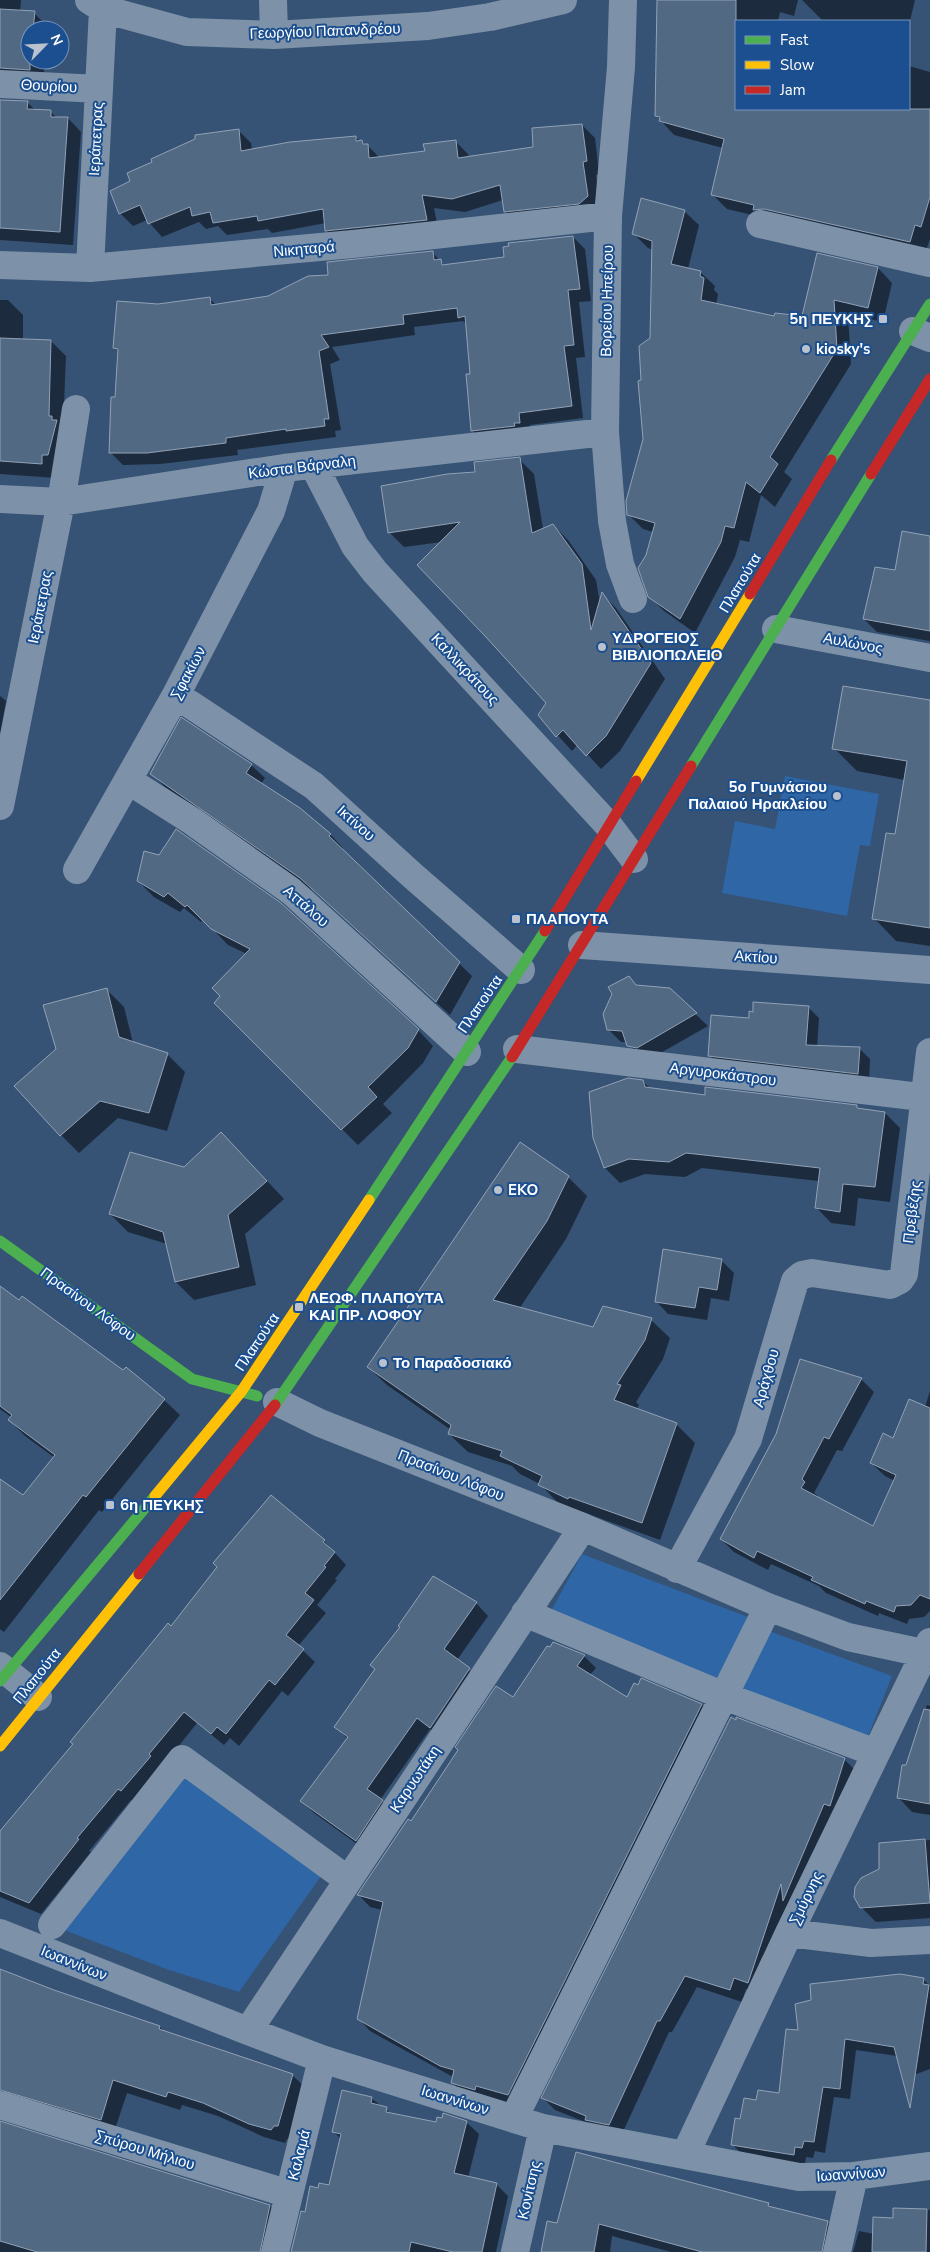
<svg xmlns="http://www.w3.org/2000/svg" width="930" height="2252" font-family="'Nunito Sans',sans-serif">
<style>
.green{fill:#2f66a5}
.shadow{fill:#0007}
.building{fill:#526984;stroke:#92a2b6}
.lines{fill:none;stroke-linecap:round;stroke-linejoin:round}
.street{stroke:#7d92a8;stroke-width:28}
.fast{stroke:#4caf50;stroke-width:11}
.slow{stroke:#ffc107;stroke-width:11}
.jam{stroke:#c62828;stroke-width:11}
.poi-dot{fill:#b9c2ce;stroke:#1b4f8f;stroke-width:2}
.labels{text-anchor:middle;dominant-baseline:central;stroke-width:4;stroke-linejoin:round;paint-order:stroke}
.street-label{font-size:15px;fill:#fff;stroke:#1b4f8f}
.poi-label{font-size:15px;font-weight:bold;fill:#fff;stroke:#1b4f8f;text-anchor:start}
</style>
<rect width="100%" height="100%" fill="#365274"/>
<path class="green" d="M785 776 879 794 870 846 860 845 847 916 722 893 735 821 775 829Z
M582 1554 748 1617 718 1681 550 1613Z
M769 1631 892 1676 867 1739 742 1690Z
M183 1771 324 1872 239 1992 169 1970 64 1930Z"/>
<path class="shadow" d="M0 0H21L20 12 34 13 47 26V30H30V60H45L43 83 0 89Z
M659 0H798L794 16 780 12 778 21H736V109H807L842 121 846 109H909V66L930 72V239L924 256 727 209 713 195 723 148 674 135 656 115Z
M802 0H915L909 25V21H823Z
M0 101 27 102 35 110 50 111 57 118H68L81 132 73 245 0 240Z
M582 125 595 138 599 174 596 175 600 209 518 224 505 211 503 200 465 212 434 208 439 233 339 243 326 230V223L272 233 268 229 227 235 218 226 206 229 199 222 162 237 147 220 133 226 120 213 238 130 251 143 252 150 356 138 367 145 380 158 426 152 455 141 468 154 469 158 535 148Z
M684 211 699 225 688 269 700 272 715 286 714 290 718 294 716 305 775 317H803L878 268 892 283 883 322 848 314 851 364 784 472 792 479 775 507 761 495 749 542 740 540 735 557 695 633 664 611 649 596 647 555 653 532 643 529 628 514 644 439 642 381 651 339 653 250 648 248 634 234Z
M573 237 585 249 591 301 579 302 585 357 576 358 583 418 530 425 531 435 485 443 473 431 472 375 467 325 463 321 414 327 415 335 332 347 340 360 330 364 341 430 335 431 336 437 237 450 238 455 160 464 123 465 110 452 119 352 114 347 158 306 209 298 216 305 268 297 330 276 432 252 445 266 505 258Z
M0 300H8L23 315V340L51 341 66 356 63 428 56 478 0 474Z
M519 459 534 474 543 529 553 525 568 540 596 580 600 604 602 594 616 608 665 679 620 751 601 769 578 744 572 751 539 715 548 703 442 542 404 547 390 533 476 473Z
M930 537V641L877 632 864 619 896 572Z
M0 696 6 701 0 734Z
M930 701V946L896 941 874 918 896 836 905 780 857 771 834 748Z
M251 765 265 778 261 784 330 834 343 848 342 850 472 976 450 1015 315 892 165 787 152 774Z
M145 852 418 1030 433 1046 423 1063 383 1104 392 1113 358 1145 215 1003 222 997 247 954 228 945 203 919 201 922 184 908 180 912 154 897 138 881Z
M629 977 638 987 669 989 708 1026 650 1059 641 1058 627 1042H621L608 1029Z
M106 989 124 1007 133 1043 167 1054 185 1072 167 1131 118 1118 79 1153 61 1135 57 1050Z
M808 1007 819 1018 817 1047 859 1048 870 1059 869 1084 720 1066 709 1055 750 1019Z
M642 1081 650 1088 706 1097 857 1106 860 1110 885 1113 900 1128 890 1202 858 1198 855 1226 831 1223 816 1207 819 1181 702 1168 685 1177 645 1174 620 1183 605 1168Z
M239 1151 284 1199 245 1234 256 1285 194 1300 176 1282 167 1244 128 1232 110 1214 184 1169Z
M568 1177 587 1196 566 1239 519 1309 594 1329 651 1320 670 1338 663 1359 636 1402 639 1405 636 1410 676 1424 695 1443 660 1540 558 1503 540 1484 520 1474 512 1466 468 1452 449 1434 451 1430 387 1385 368 1367Z
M721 1260 734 1273 729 1301 711 1298 707 1320 668 1314 656 1301Z
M0 1287 164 1400 180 1415 102 1512 99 1510 4 1632 0 1629V1481L23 1497 55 1458 25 1436 9 1420 11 1417 0 1409Z
M800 1360 861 1379 874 1392 842 1451 837 1450 814 1493 818 1496 816 1498 874 1528 895 1481 885 1476 871 1463 925 1407 930 1391V1611L924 1617 909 1619 907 1624 879 1613 878 1616 826 1593 819 1586 771 1564 768 1570 734 1552 721 1539 778 1434Z
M324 1541 346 1565 335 1579 337 1580 317 1605 326 1613 298 1646 315 1662 288 1696 282 1691 239 1746 230 1738 224 1745 197 1723 134 1802 131 1800 89 1851 91 1852 41 1914 0 1897V1834L171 1627Z
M476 1603 488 1616 457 1660 482 1682 443 1740 430 1729 380 1800 394 1814 368 1852 314 1813 301 1801 348 1739 335 1726Z
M584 1656 596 1668 590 1675 628 1699 642 1680 702 1705 713 1717 520 2106 464 2094 452 2082 453 2077 370 2031 359 2019 382 1910 370 1907 359 1895 411 1823 514 1699Z
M927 1705 930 1706V1815L912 1812 898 1797Z
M844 1759 856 1771 760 1994 746 1989 742 2002 697 1987 672 2032H669L621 2136 555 2110 543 2098Z
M930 1840V1918L876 1922 861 1907 880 1870V1844Z
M0 1971 160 2027 166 2033 292 2075 306 2088 291 2139H287L285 2143 264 2137 218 2116 182 2105 180 2110 127 2093 114 2132 0 2112Z
M923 1979 930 1986V2069L911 2076 897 2056 856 2050 850 2099 834 2097 825 2153 815 2151 813 2158 806 2157 805 2165 743 2155 732 2144 741 2121 757 2102 780 2095 799 2031Z
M371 2098 393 2115 437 2123 466 2122 479 2134 468 2178 496 2184 508 2196 496 2252H291L305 2213 319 2189 330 2187 341 2139 334 2132Z
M0 2123 270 2206 283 2219 277 2252H0Z
M768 2204 773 2209 827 2222 841 2236 838 2252H671L612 2236 610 2252H543L558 2224Z
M895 2209 930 2210V2252H853L859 2231 874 2234 895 2219Z"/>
<path class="building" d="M657 0H736V109H930V197L921 227 915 225 910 242 764 209 753 210 754 205 711 195 724 139 659 121 660 117 655 116Z
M0 9 35 11 33 30H30V70L0 68Z
M0 100 28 101 27 109 51 110V117H68L60 232 0 228Z
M582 124 587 161 583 162 588 196 579 204 504 212 500 185 452 199 422 195 427 220 325 231 323 209 258 221 257 216 213 223 210 212 192 216 190 207 148 224 140 205 119 214 110 191 130 181 127 173 152 162 151 159 195 139V135L239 129 241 151 290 142 356 136V141L362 140 363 144H368L369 158 425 151 423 144 456 140 458 158 533 147 532 128Z
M641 198 685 210 671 264 701 271 700 276 704 278 701 300 774 316 775 313 802 316 817 253 878 267 868 308 834 300 837 349 770 457 778 464 760 493 746 482 734 528 725 526 721 542 680 619 648 597 638 568 646 555 655 523 627 515 626 501 643 439 638 381 641 380 639 346 650 338 652 241 632 234Z
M573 236 580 289 568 290 574 345 564 346 572 406 519 413 520 423H514L515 426 471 431 466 374H470L465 316 458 318 457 308 403 315 404 324 321 335 329 347 319 351 329 419H324L325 426 286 431V429L226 438V443L147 453H109L111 397H115L118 349 113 348 117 301 158 304 210 297 211 305 268 296 308 276 328 275 327 262 433 251 434 260 441 259 442 265 504 257 503 247 509 246 508 243Z
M0 338 51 340 49 416H52V420H57L48 455H42V464L0 461Z
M520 457 532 533 553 524 582 564 591 630 602 592 651 663 606 736 586 756 563 730 556 737 538 715 546 703 485 636 417 565 460 522 388 533 381 486 447 474 475 472 474 462Z
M902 531 930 536V631L863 619 875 567 895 570Z
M843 686 930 700V928L872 919 886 833 895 834 907 761 832 749Z
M181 717 252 764 246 773 300 808 331 834 329 836 460 962 436 1002 300 878 150 774Z
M176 829 281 903 419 1029 408 1048 368 1087 377 1097 341 1130 214 1003 220 996 212 988 250 949 211 929 187 905 185 907 168 893 164 897 137 881 144 851 159 855Z
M629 976 636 985 670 988 697 1013 637 1048 627 1046 622 1031 607 1030 603 1014 612 994 608 987Z
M107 988 119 1037 168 1053 149 1113 100 1101 60 1136 14 1086 56 1049 43 1005Z
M753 1002 809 1006 806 1045 860 1047 858 1074 708 1056 711 1015 749 1018V1011L753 1012Z
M628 1078 643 1080 645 1087 705 1095V1087L857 1105V1108L885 1112 875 1187 843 1184 840 1212 815 1208 820 1168 686 1153 669 1162 629 1159 604 1168 593 1138 589 1092Z
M221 1132 267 1181 228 1215 239 1267 175 1282 163 1232 109 1214 130 1152 184 1167Z
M520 1142 569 1176 547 1221 493 1300 593 1327 603 1306 652 1318 645 1340 617 1384 621 1385 614 1400 677 1423 642 1523 569 1497 568 1499 538 1485 542 1476 500 1456 502 1451 448 1434 451 1425 367 1367Z
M663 1249 722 1259 717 1290 699 1287 695 1308 655 1302Z
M0 1286 19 1300 22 1296 123 1370 126 1367 165 1399 86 1497 83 1495 0 1600V1479L23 1495 55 1455 8 1420 12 1415 0 1406Z
M800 1359 862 1378 829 1439 824 1437 802 1479 805 1482 801 1488 873 1526 896 1475 870 1463 883 1433 893 1438 909 1399 930 1408V1599L920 1595 911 1605 896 1606 894 1612 866 1601 865 1604 811 1580 813 1577 757 1551 754 1558 720 1539 776 1434Z
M271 1495 325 1540 323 1542 335 1552 324 1566 326 1567 305 1593 314 1600 286 1635 304 1649 275 1685 269 1680 226 1734 217 1727 211 1734 184 1712 149 1754 151 1756 121 1791 118 1789 77 1838 79 1839 29 1903 0 1891V1831L73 1744 70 1742 141 1656 168 1623 171 1626 217 1567 213 1563Z
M433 1576 477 1602 444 1649 470 1668 430 1728 417 1718 367 1789 383 1800 356 1841 300 1801 348 1737 334 1727 375 1669 370 1665 400 1627 398 1626Z
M553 1642 585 1655 577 1666 627 1697 634 1683 638 1685 641 1678 702 1704 508 2095 476 2086 475 2090 451 2083 454 2070 440 2066 357 2019 383 1902 357 1895 408 1819 411 1821 458 1750 455 1747 496 1686 513 1697 547 1646 550 1647Z
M924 1709 930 1710V1804L897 1798 902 1765H906Z
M731 1717 736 1720V1717L845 1758 830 1806 824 1804 783 1901 781 1884 748 1983 734 1978 730 1990 685 1976 660 2021H657L609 2125 585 2120 586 2116 541 2098Z
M925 1839 930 1903 860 1908 854 1897 855 1887 861 1878 879 1869V1843Z
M0 1969 54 1990 160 2026 159 2029 293 2074 278 2126H274L271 2130 249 2124 203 2103 168 2092 166 2097 113 2080 101 2120 0 2090Z
M900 1974 924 1978 923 1984 929 1985 910 2108 894 2047 845 2039 840 2089 823 2087 814 2142 804 2141 802 2148 795 2147 794 2155 731 2145 735 2118 740 2119 744 2098 756 2100 758 2090 779 2093 786 2029 798 2030 795 2004 811 2000 810 1984Z
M342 2090 372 2097 371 2103 387 2107 386 2112 436 2122 437 2117 442 2118 443 2113 467 2121 454 2173 497 2183 482 2252H453L411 2242 409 2252H291L301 2211 305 2212 310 2186 318 2188 319 2183 329 2185 341 2134 332 2132Z
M0 2121 270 2205 260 2252H37L0 2241Z
M576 2152 769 2203 768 2206 828 2221 822 2252H702L599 2224 594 2252H541L547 2221 557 2223Z
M893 2208 927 2209 926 2252H872L873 2217 893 2218Z"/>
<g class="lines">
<path class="street" d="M89 0 103 9 187 32 274 35 428 26 490 17 563 0
M273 0 274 35
M623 0 621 67 608 216 605 432 612 521 620 564 633 599
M0 84 99 89
M760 224 930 263
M0 265 90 268 353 244 608 216
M90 268 103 9
M913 331 930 338
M314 466 355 546 375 572 609 826 634 859
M0 499 61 502 284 468 605 432
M776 629 930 658
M176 695 314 786 413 876 521 970
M129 781 192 821 291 891 467 1052
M0 806 61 502 76 409
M77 870 176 695 271 511 284 468
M582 945 930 970
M517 1049 930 1098
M277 1402 320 1423 583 1527 768 1607 848 1637 923 1653 930 1652
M677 1569 748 1439 795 1281 802 1275 812 1273 890 1285 900 1280 904 1274 930 1052
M525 1613 724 1696 876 1753
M0 1666 38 1697
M52 1925 182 1759 348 1880
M0 1933 248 2031 322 2059 543 2128 799 2177 854 2176 930 2166
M789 1933 871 1943 930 1940
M248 2031 583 1527
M0 2105 289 2194
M514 2118 768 1607
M685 2155 789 1933 930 1642
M275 2252 322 2059
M515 2252 543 2128
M837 2252 854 2176"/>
<path class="fast" d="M831 460 930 304
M691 766 871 474
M369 1200 545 931
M0 1241 192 1379 257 1396
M275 1405 512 1057
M0 1681 155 1496"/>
<path class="slow" d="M636 781 750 594
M155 1496 241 1392 369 1200
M0 1746 139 1574"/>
<path class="jam" d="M871 474 930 379
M750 594 831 460
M545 931 636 781
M512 1057 691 766
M139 1574 275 1405"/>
</g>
<g class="poi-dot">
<rect x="878" y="314" width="10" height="10" rx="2.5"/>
<circle cx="806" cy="349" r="5"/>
<circle cx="602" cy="647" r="5"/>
<circle cx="837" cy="796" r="5"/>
<rect x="511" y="914" width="10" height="10" rx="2.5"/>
<circle cx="498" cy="1190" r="5"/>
<rect x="294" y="1302" width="10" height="10" rx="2.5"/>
<circle cx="383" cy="1363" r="5"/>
<rect x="105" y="1500" width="10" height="10" rx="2.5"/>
</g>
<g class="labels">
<g class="street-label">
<text transform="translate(325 31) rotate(-2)">Γεωργίου Παπανδρέου</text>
<text transform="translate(49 86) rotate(3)">Θουρίου</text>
<text transform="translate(96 139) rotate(-87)">Ιεράπετρας</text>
<text transform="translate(304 249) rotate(-5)">Νικηταρά</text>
<text transform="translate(607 301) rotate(-89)">Βορείου Ηπείρου</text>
<text transform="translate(302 467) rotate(-7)">Κώστα Βάρναλη</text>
<text transform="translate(740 583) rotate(-59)">Πλαπούτα</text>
<text transform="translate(40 607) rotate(-79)">Ιεράπετρας</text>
<text transform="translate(853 643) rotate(11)">Αυλώνος</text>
<text transform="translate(465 669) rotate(47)">Καλλικράτους</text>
<text transform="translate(188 673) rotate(-62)">Σφακίων</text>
<text transform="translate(356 823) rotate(42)">Ικτίνου</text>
<text transform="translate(306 906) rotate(41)">Αττάλου</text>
<text transform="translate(756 957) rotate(4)">Ακτίου</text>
<text transform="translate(480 1004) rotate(-56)">Πλαπούτα</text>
<text transform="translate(723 1074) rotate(7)">Αργυροκάστρου</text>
<text transform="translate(912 1212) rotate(-83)">Πρεβέζης</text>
<text transform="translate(88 1304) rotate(36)">Πρασίνου Λόφου</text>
<text transform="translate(257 1342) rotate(-56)">Πλαπούτα</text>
<text transform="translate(766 1378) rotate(-74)">Αράχθου</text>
<text transform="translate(451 1475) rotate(22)">Πρασίνου Λόφου</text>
<text transform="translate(37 1676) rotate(-51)">Πλαπούτα</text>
<text transform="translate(415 1779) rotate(-56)">Καρυωτάκη</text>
<text transform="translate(806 1898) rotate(-64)">Σμύρνης</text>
<text transform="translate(74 1963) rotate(22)">Ιωαννίνων</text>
<text transform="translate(455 2100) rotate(17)">Ιωαννίνων</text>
<text transform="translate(145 2150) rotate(17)">Σπύρου Μήλιου</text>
<text transform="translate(299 2155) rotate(-76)">Καλαμά</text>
<text transform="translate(851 2174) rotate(-4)">Ιωαννίνων</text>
<text transform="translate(529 2190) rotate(-77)">Κονίτσης</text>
</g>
<g class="poi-label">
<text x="873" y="319" text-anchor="end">5η ΠΕΥΚΗΣ</text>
<text x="816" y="349">kiosky's</text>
<text x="612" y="638">ΥΔΡΟΓΕΙΟΣ<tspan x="612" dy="17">ΒΙΒΛΙΟΠΩΛΕΙΟ</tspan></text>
<text x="827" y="787" text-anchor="end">5ο Γυμνάσιου<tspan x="827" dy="17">Παλαιού Ηρακλείου</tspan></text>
<text x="526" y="919">ΠΛΑΠΟΥΤΑ</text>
<text x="508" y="1190">EKO</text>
<text x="309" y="1298">ΛΕΩΦ. ΠΛΑΠΟΥΤΑ<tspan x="309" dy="17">ΚΑΙ ΠΡ. ΛΟΦΟΥ</tspan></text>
<text x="393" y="1363">Το Παραδοσιακό</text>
<text x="120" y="1505">6η ΠΕΥΚΗΣ</text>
</g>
</g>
<rect x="735" y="20" width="175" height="90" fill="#1b4f8f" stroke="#7695bc"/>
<rect x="745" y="36" width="25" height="8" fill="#4caf50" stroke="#7695bc"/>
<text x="780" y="45" font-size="15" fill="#ffffff">Fast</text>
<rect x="745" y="61" width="25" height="8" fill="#ffc107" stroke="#7695bc"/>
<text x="780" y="70" font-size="15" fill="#ffffff">Slow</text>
<rect x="745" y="86" width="25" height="8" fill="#c62828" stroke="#7695bc"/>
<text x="780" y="95" font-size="15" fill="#ffffff">Jam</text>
<g transform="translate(45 45) rotate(66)"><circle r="24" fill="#1b4f8f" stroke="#7695bc"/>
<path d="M0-4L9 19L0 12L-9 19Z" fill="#b9c2ce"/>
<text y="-8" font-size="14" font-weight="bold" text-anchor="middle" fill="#ffffff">N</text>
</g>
</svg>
